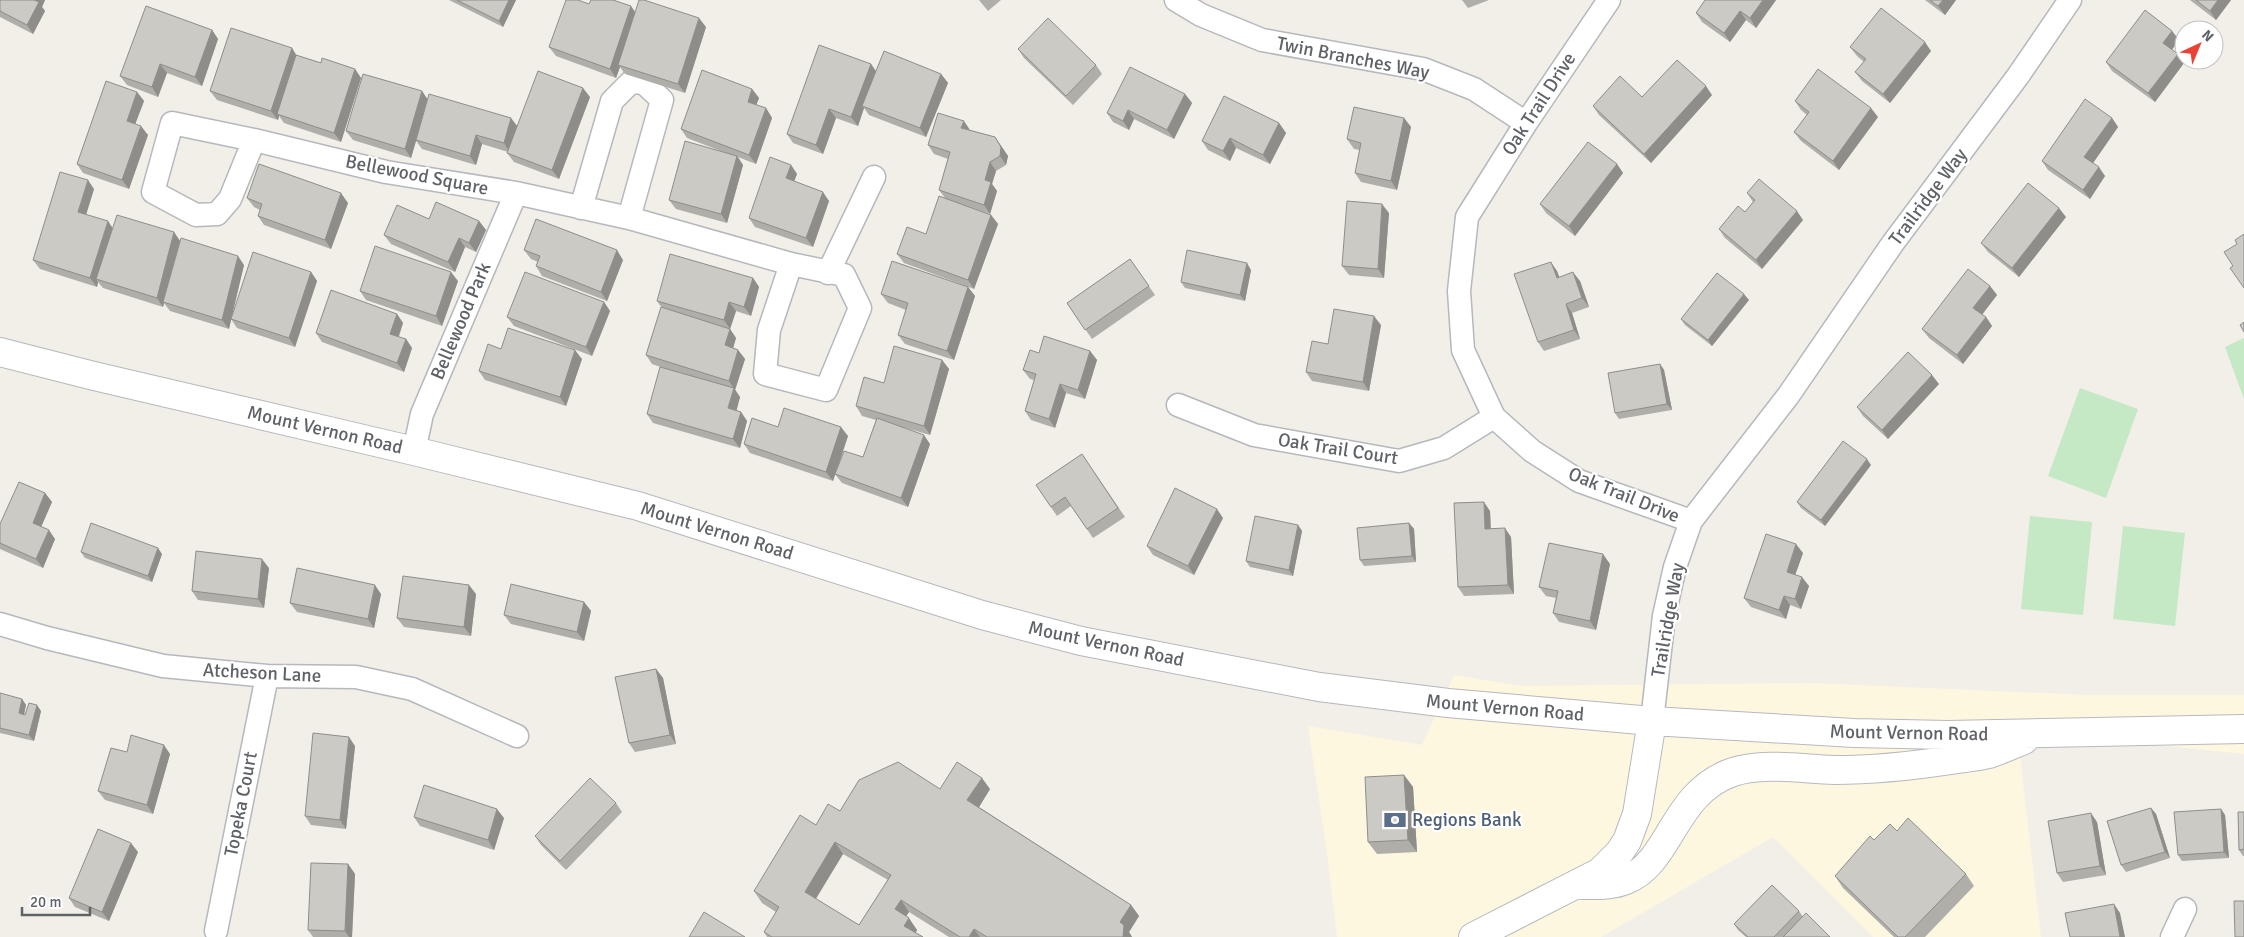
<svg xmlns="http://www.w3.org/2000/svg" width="2244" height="937" font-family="Signika,sans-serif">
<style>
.commercial{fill:#fef7e0}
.green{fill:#c5e8c5}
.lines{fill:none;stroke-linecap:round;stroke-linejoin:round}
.minor-casing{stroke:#b5b8bc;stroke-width:25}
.tertiary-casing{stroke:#b5b8bc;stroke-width:30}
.secondary-casing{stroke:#b6babf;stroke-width:30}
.minor{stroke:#fff;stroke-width:22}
.tertiary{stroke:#fff;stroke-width:28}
.secondary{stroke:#fff;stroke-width:28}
.wall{fill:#afaea9;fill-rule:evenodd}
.shaded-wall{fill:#8f8d8a}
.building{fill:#cccac5;stroke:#8f8d8a;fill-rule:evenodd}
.labels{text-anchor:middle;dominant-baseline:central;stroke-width:4.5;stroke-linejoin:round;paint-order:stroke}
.street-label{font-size:19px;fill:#5f6368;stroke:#fff}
.service-label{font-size:19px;fill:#4e5e75;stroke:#fff;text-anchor:start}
</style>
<rect width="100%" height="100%" fill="#f1efe8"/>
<path class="commercial" d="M1454 675 1521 686 1812 683 2088 695H2244V754L2017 731 2041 937H1873L1773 837 1601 937H1337L1327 853 1308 726 1422 745Z"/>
<path class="green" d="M2244 338V399L2225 347Z
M2080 388 2138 409 2106 498 2048 476Z
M2030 516 2092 522 2083 615 2021 609Z
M2123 526 2185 533 2175 626 2113 619Z"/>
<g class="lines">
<defs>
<path id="minor" d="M1176 0 1201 15 1262 40 1423 69 1474 89 1526 123
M1609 0 1526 123 1467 217 1459 291 1463 350 1494 417 1532 451 1579 481 1691 521
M172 123 254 140 230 199 217 214 196 215 153 192Z
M254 140 386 172 516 193 629 218 791 264 844 275 860 308 826 390 765 374 769 330 791 264
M581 208 612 101 631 82 644 83 662 100 629 218
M828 273 874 177
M1178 405 1254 435 1399 461 1444 448 1494 417
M414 451 422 414 516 193
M0 624 47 638 163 666 267 676 356 677 412 689 517 736
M1652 721 1664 616 1675 567 1691 521 1788 396 1893 243 2018 76 2070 0
M216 931 267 676
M2172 937 2185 909"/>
<path id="tertiary" d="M0 352 94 376 414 451 638 506 982 615 1081 641 1319 687 1448 703 1652 721"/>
<path id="secondary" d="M1581 885C1596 885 1612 886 1626 880 1672 861 1672 793 1733 772 1764 762 1802 769 1834 770 1874 770 1912 766 1951 760 1963 758 1977 757 1989 754 2001 750 2012 745 2024 740
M1473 937 1600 872 1619 853 1627 841 1637 814 1652 721 1854 733 1948 735 2244 729"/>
</defs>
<use href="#minor" class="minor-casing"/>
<use href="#tertiary" class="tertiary-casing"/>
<use href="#secondary" class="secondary-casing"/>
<use href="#minor" class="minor"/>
<use href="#tertiary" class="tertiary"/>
<use href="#secondary" class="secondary"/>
</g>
<path class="wall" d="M0 0H45L42 7 45 11 33 34 0 17Z
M449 0H516L503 27Z
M979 0H1001L988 11Z
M1462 0H1489L1468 8Z
M1776 0 1756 28 1746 20 1730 42 1702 22 1696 13Z
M1925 0H1956L1945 15Z
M2190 0H2231L2216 20Z
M589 4 635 12 706 27 685 93 625 74 620 67 616 78 556 56 549 47Z
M212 30 218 39 202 86 167 73 158 97 127 85 120 76Z
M2172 31 2179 40 2172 50 2184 63 2155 102 2112 71 2106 62Z
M1850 47 1931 51 1890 103 1862 81 1855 72 1864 62 1857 56Z
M292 48 296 55 321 63 355 69 361 78 341 142 284 123 279 116 278 120 217 100 210 91Z
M1018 49 1096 65 1102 74 1073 105 1024 58Z
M871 64 876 71 941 74 948 83 926 137 869 115 864 108 858 126 836 118 823 154 793 143 787 134Z
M752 89 759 98 756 105 766 108 772 118 756 164 738 157 743 165 727 223 676 209 669 200 726 153 687 138 681 129Z
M422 91 427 99 517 127 590 97 559 179 514 162 507 153 508 152 482 144 476 165 422 149 416 141 411 158 353 140 346 131Z
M137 92 144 101 135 124 148 135 129 189 83 173 77 164Z
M1185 94 1192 103 1174 139 1134 119 1129 130 1113 122 1107 113Z
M1712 95 1651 163 1599 115 1593 106 1642 97Z
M1795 101 1878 117 1839 170 1801 141 1794 132 1807 115 1801 110Z
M1404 118 1411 127 1397 190 1361 182 1355 173 1360 150 1354 149 1347 139Z
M2112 118 2118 127 2093 163 2105 176 2090 199 2048 170 2042 161Z
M1279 123 1286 133 1270 164 1236 148 1230 161 1208 150 1202 141Z
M970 130 995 137 1008 156 1006 165 996 171 992 184 997 191 990 214 958 203 991 215 998 224 974 289 904 263 897 254 926 234 945 198 939 190 948 159 934 154 928 145Z
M1617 164 1623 173 1575 236 1546 213 1540 204Z
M791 165 797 174 794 181 829 201 813 247 755 227 749 218Z
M94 189 86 215 113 228 174 232 180 241 244 265 231 317 311 272 317 281 295 347 237 328 231 319 229 329 170 311 164 303 163 307 103 288 98 282 97 287 40 269 33 260Z
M1747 193 1803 220 1762 269 1725 238 1719 229 1745 212 1753 202Z
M247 198 348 203 331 249 264 225 258 216 260 210 254 207Z
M1389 213 1384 278 1349 275 1342 266Z
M2066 217 2019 277 1988 252 1981 243Z
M429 219 479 221 486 230 476 252 465 247 455 272 391 244 384 235Z
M524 250 623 260 607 301 542 276 536 266 538 262 531 259Z
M1130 259 1155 295 1092 339 1067 303Z
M1251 270 1245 301 1185 288 1181 282Z
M1557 271 1559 277 1580 281 1589 307 1572 313 1580 339 1544 351 1538 342Z
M753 278 759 287 751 316 736 311 730 329 736 338 733 348 738 350 745 359 735 390 740 397 736 410 741 412 747 421 740 448 653 423 647 414 669 370 652 364 646 355 662 308 657 301Z
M458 281 442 326 366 300 360 291Z
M1990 286 1997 295 1982 315 1986 317 1992 326 1963 364 1929 338 1922 329Z
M968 287 975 296 954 360 905 344 898 335 906 310 888 303 881 294Z
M1749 300 1712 346 1685 325 1681 319Z
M604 302 610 311 592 356 514 326 507 317Z
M397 314 403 323 399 337 406 339 412 348 404 372 322 342 316 333Z
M1381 325 1369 391 1312 381 1306 372Z
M501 349 582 359 566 406 485 380 479 371Z
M1090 351 1097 360 1085 399 1066 393 1055 428 1031 420 1025 411 1034 380 1030 379 1023 370 1039 353Z
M942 360 949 369 930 435 902 427 930 444 908 507 842 483 835 474 833 481 750 453 744 444 778 427 848 436 836 472 863 457 876 420 862 416 856 406 884 383Z
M1660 364 1664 370 1672 410 1619 419 1615 413Z
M1939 384 1888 439 1863 416 1857 407Z
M1082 454 1125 517 1093 538 1071 506 1057 516 1036 485Z
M1871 465 1825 526 1801 508 1797 502Z
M45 493 52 502 41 526 55 539 43 568 0 549V524Z
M1490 511 1491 529 1511 537 1514 594 1464 596 1458 587Z
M1223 518 1194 575 1153 555 1147 546Z
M1409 523 1414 529 1416 562 1364 566 1360 560Z
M1298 525 1302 531 1293 576 1250 567 1246 561Z
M81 552 162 554 152 582 85 558Z
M1803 553 1795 575 1809 586 1801 609 1790 605 1786 619 1751 607 1744 598Z
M1610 564 1596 630 1559 622 1553 613 1556 598 1546 596 1539 587Z
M269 568 264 608 198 600 192 591Z
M381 594 374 628 297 612 290 603Z
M476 594 471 636 404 627 397 618Z
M584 602 591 611 584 641 511 624 504 615Z
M656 669 663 678 676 744 635 752 629 743Z
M0 693 22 699 26 705 24 715H25L41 711 34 741 0 733Z
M355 746 346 829 311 825 305 816Z
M127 752 170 754 153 814 105 800 98 791Z
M1404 775 1413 787 1417 852 1377 854 1368 842Z
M940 789H990L979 807 1131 905 1139 916 1129 932 1132 937H949L909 912 906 916 917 930 916 933 923 937H767L764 932 776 912 762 903 754 891 816 825 840 811ZM843 854 888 880 859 925 816 899Z
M616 803 622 812 566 870 541 845 535 836Z
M2151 808 2156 814 2170 858 2126 872 2121 865Z
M2221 809 2225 815 2229 858 2182 861 2178 855Z
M2244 812V856H2243L2239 850Z
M414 817 504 818 494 850 420 826Z
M2097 822 2106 875 2063 882 2057 873Z
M1897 831 1966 874 1974 886 1925 937H1894L1843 888 1835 876 1874 840Z
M138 852 109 921 75 907 69 898Z
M348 864 355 874 352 937H313L308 930Z
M1799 911 1803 917 1830 937H1746L1738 930 1734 924Z"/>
<path class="shaded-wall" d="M34 0H45L42 7 45 11 33 34 27 25Z
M509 0H516L503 27 499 21Z
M1763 0H1776L1756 28 1750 18Z
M1943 0H1956L1945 15 1938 6Z
M2218 0H2231L2216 20 2210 11Z
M631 6 638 16 618 65 620 67 616 78 610 69Z
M1740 11 1746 20 1730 42 1724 33Z
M699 18 706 27 685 93 678 84Z
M212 30 218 39 202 86 195 77Z
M2172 31 2179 40 2170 52 2163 43Z
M1925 42 1931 51 1890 103 1883 94Z
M292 48 298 58 277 114 279 116 278 120 271 111Z
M2178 54 2184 63 2155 102 2148 93Z
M160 64 167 73 158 97 152 87Z
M871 64 877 73 862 106 864 108 858 126 851 117Z
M355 69 361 78 341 142 334 133Z
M941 74 948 83 926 137 920 128Z
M1706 86 1712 95 1651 163 1644 154Z
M583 88 590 97 559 179 552 170Z
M752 89 759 98 754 111 748 102Z
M422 91 428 100 411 158 405 149Z
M137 92 144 101 133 130 127 121Z
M1185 94 1192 103 1174 139 1167 130Z
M766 108 772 118 756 164 749 155Z
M1871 108 1878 117 1839 170 1833 161Z
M829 109 836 118 823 154 816 145Z
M1128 110 1134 119 1129 130 1123 121Z
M511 118 518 127 510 153 504 143Z
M1404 118 1411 127 1397 190 1391 181Z
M2112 118 2118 127 2091 166 2084 157Z
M964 121 970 130 961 128Z
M1279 123 1286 133 1270 164 1263 155Z
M141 126 148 135 129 189 122 180Z
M476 135 482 144 476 165 470 156Z
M995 137 1008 156 1006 165 1000 156Z
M1230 138 1236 148 1230 161 1223 151Z
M737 156 743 165 727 223 721 214Z
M990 162 996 171 992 184 997 191 990 214 984 205 985 180Z
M1617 164 1623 173 1575 236 1569 226Z
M791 165 797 174 792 187 786 178Z
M2099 167 2105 176 2090 199 2083 190Z
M88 180 94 189 84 221 78 212Z
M823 192 829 201 813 247 806 238Z
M341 193 348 203 331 249 325 240Z
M1382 204 1389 213 1384 278 1378 269Z
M2059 208 2066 217 2019 277 2012 268Z
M1797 211 1803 220 1762 269 1756 260Z
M991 215 998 224 974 289 968 280Z
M108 221 114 230 96 279 98 282 97 287 90 278Z
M479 221 486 230 476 252 469 243Z
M174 232 180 241 163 307 157 298Z
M459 238 465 247 455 272 448 262Z
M617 250 623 260 607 301 601 292Z
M238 256 244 265 229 329 222 320Z
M1551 262 1557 271 1563 287 1557 278Z
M1247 263 1251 270 1245 301 1240 295Z
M311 272 317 281 295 347 289 338Z
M451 272 458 281 442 326 436 316Z
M1573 272 1580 281 1589 307 1582 298Z
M753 278 759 287 751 316 744 307Z
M1990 286 1997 295 1980 317 1973 308Z
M968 287 975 296 954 360 947 351Z
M1744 294 1749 300 1712 346 1708 340Z
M604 302 610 311 592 356 586 347Z
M729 302 736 311 730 329 724 320Z
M1566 304 1572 313 1580 339 1574 330Z
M397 314 403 323 396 343 390 334Z
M1374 316 1381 325 1369 391 1363 382Z
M1986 317 1992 326 1963 364 1957 355Z
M730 329 736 338 731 355 725 345Z
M406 339 412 348 404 372 397 363Z
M575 350 582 359 566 406 560 397Z
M738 350 745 359 735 390 729 381Z
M1090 351 1097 360 1085 399 1078 390Z
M942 360 949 369 930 435 924 426Z
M1660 364 1664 370 1672 410 1667 404Z
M1932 375 1939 384 1888 439 1882 430Z
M1060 384 1066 393 1055 428 1049 419Z
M734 388 740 397 735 417 728 408Z
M741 412 747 421 740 448 733 439Z
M841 427 848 436 833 481 826 472Z
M924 435 930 444 908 507 901 498Z
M1867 459 1871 465 1825 526 1821 520Z
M45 493 52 502 39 532 33 523Z
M1484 502 1490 511 1491 538 1485 529Z
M1217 509 1223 518 1194 575 1188 566Z
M1409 523 1414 529 1416 562 1412 556Z
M1298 525 1302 531 1293 576 1289 570Z
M1505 528 1511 537 1514 594 1508 585Z
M49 530 55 539 43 568 36 559Z
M1796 544 1803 553 1793 581 1787 572Z
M158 548 162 554 152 582 148 576Z
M1603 554 1610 564 1596 630 1590 621Z
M262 559 269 568 264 608 258 599Z
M1802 577 1809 586 1801 609 1795 599Z
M375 585 381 594 374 628 368 619Z
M469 585 476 594 471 636 464 627Z
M1784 596 1790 605 1786 619 1779 610Z
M584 602 591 611 584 641 577 632Z
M656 669 663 678 676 744 670 735Z
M22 699 26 705 23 719 19 713Z
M37 705 41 711 34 741 29 735Z
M349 737 355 746 346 829 340 820Z
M164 745 170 754 153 814 147 805Z
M1404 775 1413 787 1417 852 1408 840Z
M982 778 990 789 976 812 967 800Z
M2151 808 2156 814 2170 858 2165 852Z
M497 809 504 818 494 850 488 840Z
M2221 809 2225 815 2229 858 2224 852Z
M2091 813 2097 822 2106 875 2100 866Z
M835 842 843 854 813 903 805 892Z
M131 843 138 852 109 921 102 912Z
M348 864 355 874 352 937H349L345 931Z
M901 900 909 912 903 921 895 909Z
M2114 904 2120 913 2125 937H2120Z
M1131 905 1139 916 1129 932 1132 937H1123L1120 922Z
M909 918 917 930 913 937 904 926Z
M974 929 980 937H969Z"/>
<path class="building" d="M0 0H34L39 2 27 25 0 11Z
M457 0H509L499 21Z
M566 0H578L589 4 591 0H613L631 6 610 69 549 47Z
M639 0H644L699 18 678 84 618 65Z
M1705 0H1763L1750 18 1740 11 1724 33 1696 13Z
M1930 0H1943L1938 6Z
M2196 0H2218L2210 11Z
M146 6 212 30 195 77 160 64 152 87 120 76Z
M1881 8 1925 42 1883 94 1855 72 1866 59 1850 47Z
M2145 10 2172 31 2163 43 2178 54 2148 93 2106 62Z
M1048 18 1096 65 1066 96 1018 49Z
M231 28 292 48 271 111 210 91Z
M819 45 871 64 851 117 829 109 816 145 787 134Z
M884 51 941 74 920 128 862 106Z
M296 55 321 63 322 58 355 69 334 133 277 114Z
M1677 60 1706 86 1644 154 1593 106 1620 76 1642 97Z
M1130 67 1185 94 1167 130 1128 110 1123 121 1107 113Z
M1818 69 1871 108 1833 161 1794 132 1809 112 1795 101Z
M702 70 752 89 748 102 766 108 749 155 681 129Z
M538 71 583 88 552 170 507 153Z
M363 74 422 91 405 149 346 131Z
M106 81 137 92 127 121 141 126 122 180 77 164Z
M429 94 511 118 504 143 476 135 470 156 416 140Z
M1224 96 1279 123 1263 155 1230 138 1223 151 1202 141Z
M2085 99 2112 118 2084 157 2099 167 2083 190 2042 161Z
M1354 107 1404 118 1391 181 1355 173 1361 143 1347 139Z
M938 113 964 121 961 128 995 137 1001 147 1000 156 990 162 985 180 991 182 984 205 939 190 950 152 928 145Z
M685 141 737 156 721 214 669 200Z
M1588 142 1617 164 1569 226 1540 204Z
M770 157 791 165 786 178 823 192 806 238 749 218Z
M259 164 341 193 325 240 258 216 262 204 247 198Z
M60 172 88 180 78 212 108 221 90 278 33 260Z
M1759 179 1797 211 1756 260 1719 229 1738 206 1745 212 1755 200 1747 193Z
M2028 183 2059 208 2012 268 1981 243Z
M939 196 991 215 968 280 897 254 907 227 926 234Z
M1347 201 1382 204 1378 269 1342 266Z
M436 202 479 221 469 243 459 238 448 262 384 235 397 205 429 219Z
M117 215 174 232 157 298 96 279Z
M536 219 617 250 601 292 536 266 540 256 524 250Z
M2244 234V288L2230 268 2233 266 2224 252 2237 244 2235 240Z
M181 238 238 256 222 320 163 302Z
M375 246 451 272 436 316 360 291Z
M1187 250 1247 263 1240 295 1181 282Z
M253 252 311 272 289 338 231 319Z
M670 254 753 278 744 307 729 302 724 320 657 301Z
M1130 259 1149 286 1085 330 1067 303Z
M892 261 968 287 947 351 898 335 908 303 881 294Z
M1551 262 1557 278 1573 272 1582 298 1566 304 1574 330 1538 342 1514 274Z
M1968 269 1990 286 1973 308 1986 317 1957 355 1922 329Z
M525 272 604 302 586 347 507 317Z
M1717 273 1744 294 1708 340 1681 319Z
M331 290 397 314 390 334 406 339 397 363 316 333Z
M661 307 730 329 725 345 738 350 729 381 646 355Z
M1334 309 1374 316 1363 382 1306 372 1312 341 1328 344Z
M2244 322V332L2240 325Z
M508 328 575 350 560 397 479 371 488 344 501 349Z
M1044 336 1090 351 1078 390 1060 384 1049 419 1025 411 1036 374 1023 370 1030 350 1039 353Z
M894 346 942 360 924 426 856 406 864 377 884 383Z
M1908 352 1932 375 1882 430 1857 407Z
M1660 364 1667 404 1615 413 1608 373Z
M660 367 734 388 728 408 741 412 733 439 647 414Z
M784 408 841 427 826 472 744 444 752 418 778 427Z
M877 418 924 435 901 498 835 474 844 451 863 457Z
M1843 441 1867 459 1821 520 1797 502Z
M1082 454 1118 508 1087 529 1065 497 1051 507 1036 485Z
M19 482 45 493 33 523 49 530 36 559 0 543V524Z
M1175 488 1217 509 1188 566 1147 546Z
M1484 502 1485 529 1505 528 1508 585 1458 587 1454 503Z
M1255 516 1298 525 1289 570 1246 561Z
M91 523 158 548 148 576 81 552Z
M1409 523 1412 556 1360 560 1357 528Z
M1766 534 1796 544 1787 572 1802 577 1795 599 1784 596 1779 610 1744 598Z
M1549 543 1603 554 1590 621 1553 613 1558 591 1539 587Z
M196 551 262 559 258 599 192 591Z
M297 568 375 585 368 619 290 603Z
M403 576 469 585 464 627 397 618Z
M511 584 584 602 577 632 504 615Z
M656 669 670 735 629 743 615 677Z
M0 693 22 699 19 713 25 715 29 703 37 705 29 735 0 728Z
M313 733 349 737 340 820 305 816Z
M131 735 164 745 147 805 98 791 111 748 127 752Z
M898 762 940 789 957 762 982 778 967 800 1131 905 1120 922 1124 925 1123 937H987L974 929 969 937H960L901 900 895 909 909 918 904 926 923 937H772L764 932 779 907 754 891 800 815 816 825 828 804 840 811 859 780ZM835 842 891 875 859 925 805 892Z
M1404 775 1408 840 1368 842 1365 777Z
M590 778 616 803 560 861 535 836Z
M424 785 497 809 488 840 414 817Z
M2151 808 2165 852 2121 865 2107 821Z
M2221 809 2224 852 2178 855 2174 812Z
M2238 812H2244V849L2239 850Z
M2091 813 2100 866 2057 873 2048 821Z
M1908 818 1966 874 1905 937H1898L1835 876 1870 836 1874 840 1890 824 1897 831Z
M98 829 131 843 102 912 69 898Z
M311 863 348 864 345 931 308 930Z
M1772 885 1799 911 1774 937H1748L1734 924Z
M2234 901H2244V937H2235Z
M2114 904 2120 937H2070L2065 913Z
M704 912 745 937H689Z
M1806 913 1830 937H1783Z"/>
<defs>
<symbol id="bank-bare" viewBox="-9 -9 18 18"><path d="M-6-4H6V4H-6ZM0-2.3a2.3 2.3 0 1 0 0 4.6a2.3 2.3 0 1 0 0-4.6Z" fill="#5c6f8a" stroke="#fff" stroke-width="2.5" paint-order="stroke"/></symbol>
</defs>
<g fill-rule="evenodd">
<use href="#bank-bare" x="1379" y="804" width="32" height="32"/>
</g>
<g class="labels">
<g class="street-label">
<text transform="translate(1353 58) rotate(11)">Twin Branches Way</text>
<text transform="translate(1539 104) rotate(-57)">Oak Trail Drive</text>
<text transform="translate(417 175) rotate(11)">Bellewood Square</text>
<text transform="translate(1928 197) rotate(-53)">Trailridge Way</text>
<text transform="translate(461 321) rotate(-67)">Bellewood Park</text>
<text transform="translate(325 430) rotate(13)">Mount Vernon Road</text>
<text transform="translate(1338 449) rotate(9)">Oak Trail Court</text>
<text transform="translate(1624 495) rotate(22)">Oak Trail Drive</text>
<text transform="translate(717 531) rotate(17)">Mount Vernon Road</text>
<text transform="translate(1668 620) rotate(-80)">Trailridge Way</text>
<text transform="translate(1106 644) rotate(12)">Mount Vernon Road</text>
<text transform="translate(262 673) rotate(3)">Atcheson Lane</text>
<text transform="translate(1505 708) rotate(5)">Mount Vernon Road</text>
<text transform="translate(1909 733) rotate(1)">Mount Vernon Road</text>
<text transform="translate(241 804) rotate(-79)">Topeka Court</text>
</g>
<g class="service-label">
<text x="1412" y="820">Regions Bank</text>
</g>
</g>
<g transform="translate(2199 45) rotate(44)"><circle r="24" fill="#ffffff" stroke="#bfc1c3"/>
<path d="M0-4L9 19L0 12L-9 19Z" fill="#ea4335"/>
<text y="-8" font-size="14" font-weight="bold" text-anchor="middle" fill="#5f6368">N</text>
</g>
<path d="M22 907v8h68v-8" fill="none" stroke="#5f6368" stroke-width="2.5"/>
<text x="30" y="907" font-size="15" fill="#5f6368" stroke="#ffffff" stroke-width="4" paint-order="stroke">20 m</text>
</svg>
